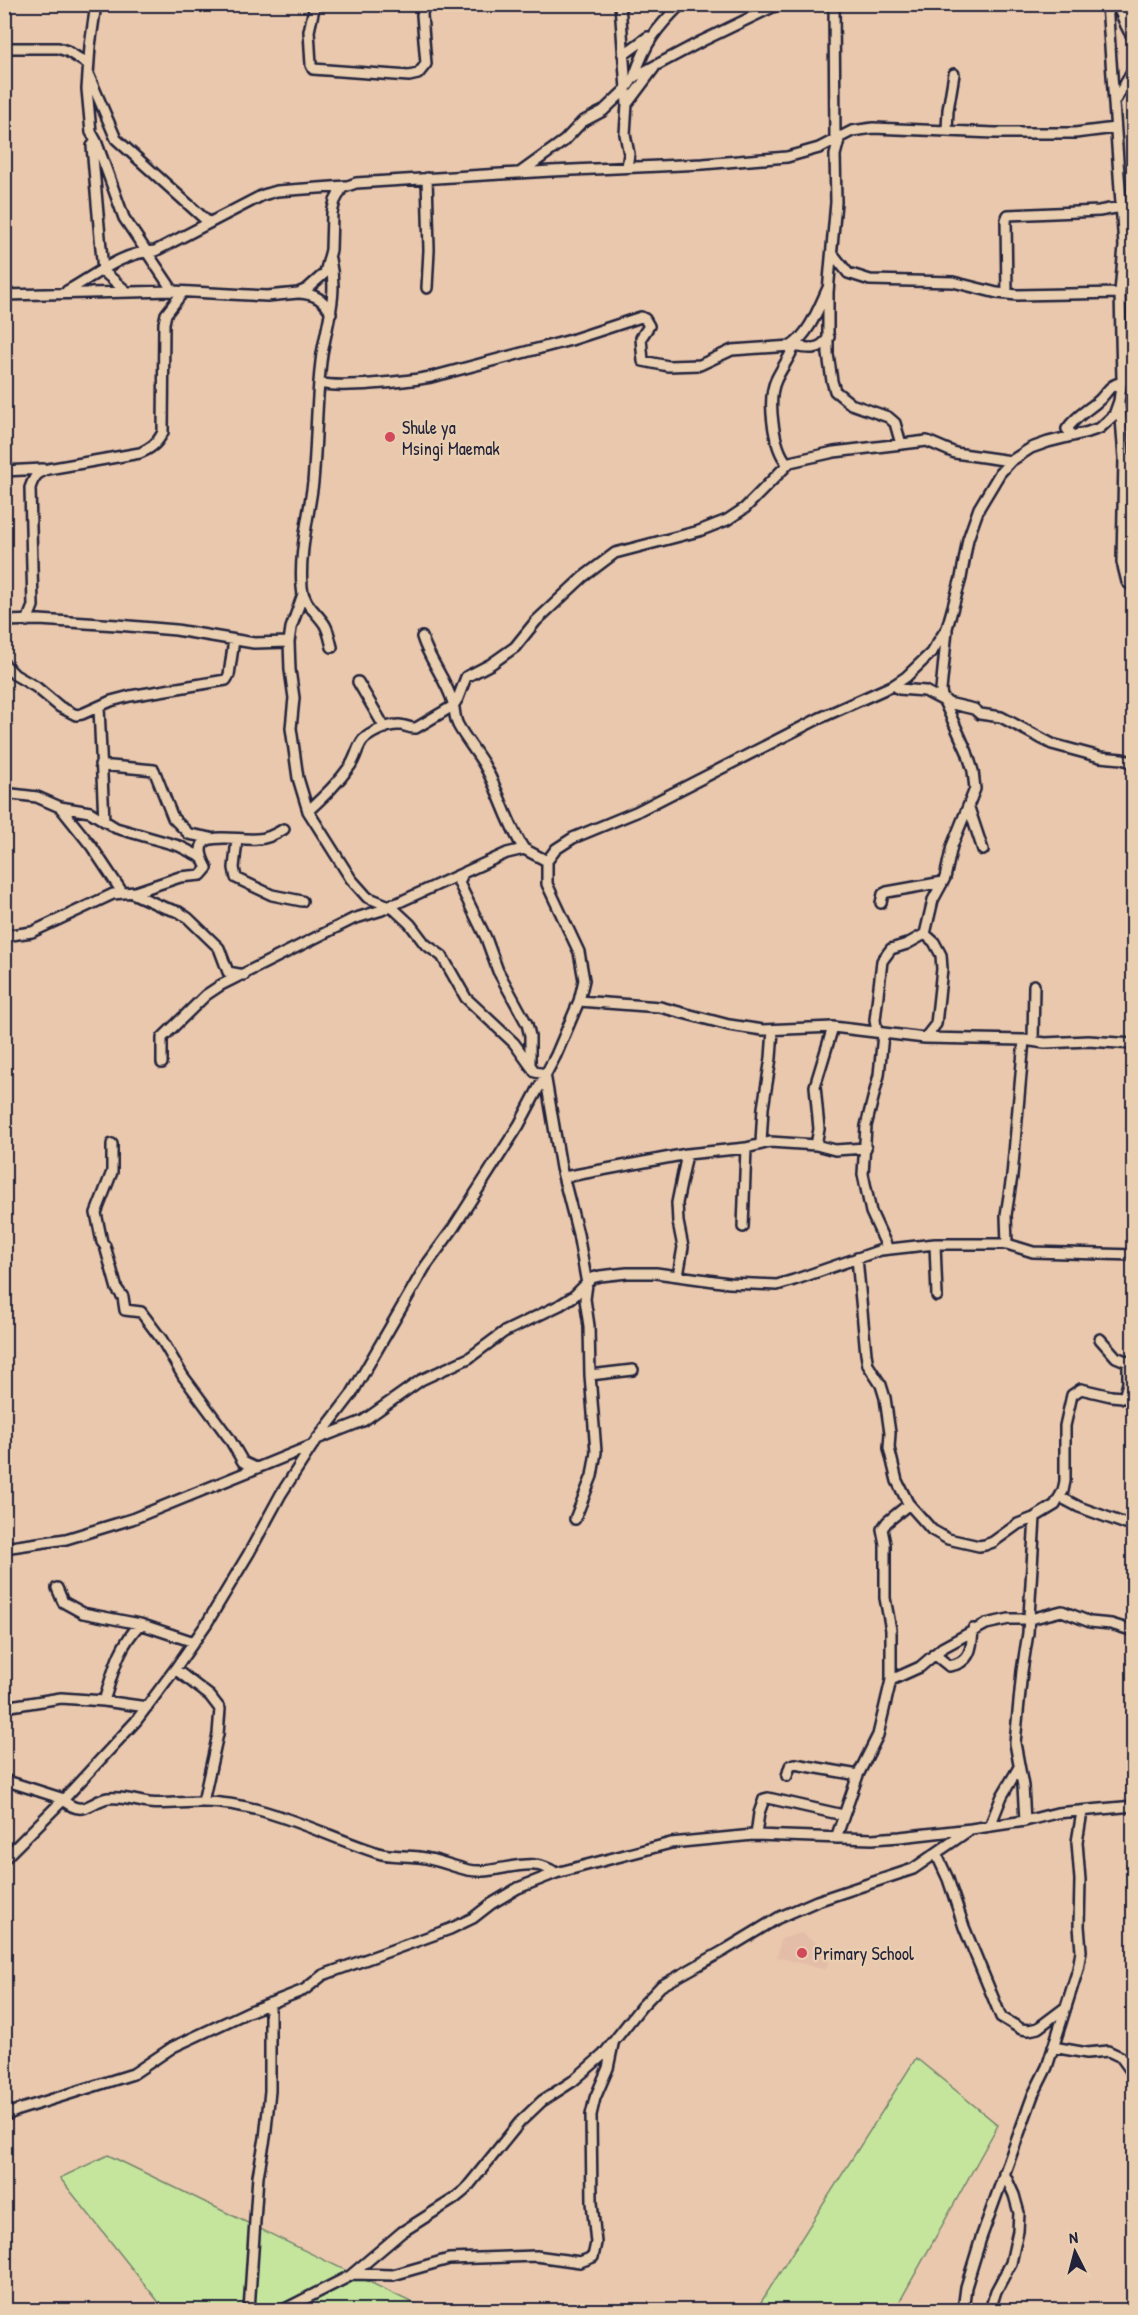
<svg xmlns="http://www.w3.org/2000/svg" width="1138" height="2315" font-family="'Patrick Hand',sans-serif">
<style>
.built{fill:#e4bda8}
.green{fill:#c5e59d;stroke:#74846c;stroke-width:1.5}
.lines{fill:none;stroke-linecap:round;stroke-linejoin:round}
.minor-casing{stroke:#22223b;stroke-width:14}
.minor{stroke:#e9ceb0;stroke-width:9}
.poi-dot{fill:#d1495b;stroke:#e9ceb0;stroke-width:2}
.labels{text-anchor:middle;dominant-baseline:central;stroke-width:5;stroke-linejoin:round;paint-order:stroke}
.poi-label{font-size:18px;fill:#22223b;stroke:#e9ceb0;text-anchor:start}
</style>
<rect width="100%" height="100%" fill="#e9c8ad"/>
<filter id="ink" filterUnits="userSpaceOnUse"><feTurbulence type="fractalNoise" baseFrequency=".0167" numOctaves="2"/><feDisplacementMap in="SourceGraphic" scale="12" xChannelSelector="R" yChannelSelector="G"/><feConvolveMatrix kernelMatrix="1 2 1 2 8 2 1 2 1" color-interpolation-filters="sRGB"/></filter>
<g filter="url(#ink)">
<path class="built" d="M801 1933 825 1949 829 1960 826 1970 777 1957 781 1939Z"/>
<path class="green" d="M916 2058 998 2125 895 2310H756Z
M108 2155 427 2310H165L60 2178Z"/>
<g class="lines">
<defs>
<path id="minor" d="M96 4 90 46 87 89 91 132 96 141 92 146 103 271 126 291
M315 4 309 31 311 65 313 69 409 76 418 74 426 64 422 15 423 4
M620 4 627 104 625 134 629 154 627 167
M834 4 835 140
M1115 4C1124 14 1124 29 1134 38
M4 48H58L67 51 88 64
M623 55 648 37
M89 76 116 139 208 222
M634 77C646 42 655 30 681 4
M1116 99 1134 69
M627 104 654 68
M947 130 948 110 954 74
M840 136 835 155 836 202 828 292V354L832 381 835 391 851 404 888 417 895 423 901 444
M96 141 124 218 173 291
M521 172 564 141 582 122 603 111 625 90 634 77 702 41 779 4
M427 178 429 250 427 288
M832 253 848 273 870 280 953 282 997 293 1017 295 1120 293
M330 259C338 294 328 320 322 354 316 396 317 439 313 482 309 516 299 552 302 587 303 604 317 612 325 625 329 632 330 640 332 647
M67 291C96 275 122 252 155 251L263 195 277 191 346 186
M299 293C314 294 324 299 331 313
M1007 294 1006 220 1008 215 1099 211 1121 207 1134 209
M4 295 173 291 267 296 298 293 307 289 325 273 331 250 332 213 335 201 342 188 356 183 551 171 703 164 787 157 819 148 852 131 873 128 995 133H1075L1115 128
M1121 339 1134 353
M795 346C809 349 820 351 829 337
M320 383C339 389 409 381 431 377L571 340 641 317 645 319 649 326 641 338 643 361 668 366 700 365 732 350 791 346C809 335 819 307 828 288
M1120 405 1124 458 1122 562 1127 582 1134 587
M1073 436 1067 429C1075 417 1086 411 1096 403 1108 394 1106 386 1122 382
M787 463C773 447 767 399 776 380 782 367 791 356 796 342
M4 471 43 469
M303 594 291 628 289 642 290 670 294 698 291 728 298 778 308 811 351 879 367 897 389 906
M4 621 39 620 117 625 176 630 254 643 289 642
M27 621 33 606 30 488C34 476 37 473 48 469L140 453C151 448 157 444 163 432L164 323 166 314 183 292
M947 630 941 690 942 697 948 703
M422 637C429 660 446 679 453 703 455 710 454 717 458 725 465 738 475 750 483 763 499 790 507 824 524 849
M4 664 15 675 36 687 60 707 76 715 82 714 111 701 130 696 226 680 229 675 234 640
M358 682 385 728
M894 685 899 689 925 691 948 703 974 709 980 714 1001 717 1052 744 1100 757 1122 759 1134 763
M99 707 104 821
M100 765 154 770 173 818 189 834 210 838
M4 793 37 797 60 807 90 812 116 828 179 846 201 857
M60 807 92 847 122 892
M969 808 983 850
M308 811C324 796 338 783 350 766 356 758 357 747 363 740 370 733 387 725 398 725 404 724 409 729 416 728L453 706 458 698 466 677 491 664 515 647 536 621 583 577 615 553 699 531 727 520 745 508 790 462 834 452 927 441 955 453 1011 461
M237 839 234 868 236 878 272 895 302 901
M463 873 459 883 486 938 498 971 527 1024 530 1036V1064
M132 893 163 907 179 912 188 918 219 948 228 972 244 975
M881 903 883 894 887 892 943 882
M393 904 395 910 410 924 425 944 442 956 466 998 514 1043 535 1072 545 1074 561 1168 578 1234 587 1284 585 1299 589 1326 590 1375 596 1452 592 1476 575 1519
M925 934 933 900 945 878 952 846 975 789 973 771 967 752 944 701
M4 936 32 932 113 894 135 892 180 877 201 875 207 868C184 826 233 841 257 839 266 839 276 834 284 829
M579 1001 660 1007 729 1025 763 1030 833 1027 925 1038 1024 1040 1045 1043 1088 1041 1134 1044
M877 1032 875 1020 882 961 891 949 907 944 925 934
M883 1034 879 1075 866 1126 863 1174 871 1212 888 1249
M925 1038 936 1024 942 969 941 955 934 942 925 934
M1033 1041 1034 985
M162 1063V1038L206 995 221 985 353 919 382 910 507 853 524 849 547 861
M761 1143 763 1108 771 1058 773 1030
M112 1144V1172L96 1213 102 1242 105 1246 117 1289 123 1297 125 1310 141 1312 162 1340 183 1376 229 1438 243 1462 256 1468
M816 1145 819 1129 815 1086 833 1027
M564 1177 687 1154 746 1148 770 1142 816 1145 835 1150 866 1148
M743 1227 746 1148
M935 1244 937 1296
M1007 1244 1006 1215 1012 1176 1024 1040
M857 1258 866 1354 868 1365 881 1385 885 1398 890 1433 889 1448 897 1481 908 1503 932 1530 948 1539 979 1546 985 1545 993 1542 1018 1524 1036 1517
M678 1276 683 1247 678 1222 677 1203 687 1154
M1100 1339 1116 1357 1128 1362V1383L1124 1398
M590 1375 633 1370
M317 1439 363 1421 421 1380 469 1358 504 1332 560 1305 574 1296 592 1278 600 1276 627 1273H656L729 1283 777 1285 794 1280 881 1250 935 1244H1007L1033 1252 1134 1255
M1060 1497 1079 1507 1134 1527
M4 1548 66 1539 132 1519 311 1446
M57 1588 63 1602 83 1613 140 1624 194 1642
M934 1654 949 1666C970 1663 972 1649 973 1629
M175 1669 210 1696 220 1709 218 1734 203 1802
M891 1680 920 1667 942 1648 986 1624 1009 1619H1030L1062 1611 1090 1622 1111 1624 1134 1631
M104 1701C114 1670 117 1649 140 1624
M4 1707 61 1698 104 1701 147 1707
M787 1776 790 1766 795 1764 858 1775
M4 1780 64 1799
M63 1800C83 1818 91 1801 108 1798 122 1796 136 1801 149 1803 166 1805 183 1802 199 1802 263 1801 319 1834 378 1853 391 1857 406 1855 419 1857 436 1859 451 1866 468 1870 498 1876 529 1853 556 1873
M1025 1821 1023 1786 1015 1743 1022 1671 1028 1633 1035 1517 1055 1505 1063 1491 1065 1481V1426L1072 1395 1081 1389 1111 1396 1134 1398
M990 1826 1002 1796 1019 1767
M756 1835 759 1813 764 1799 768 1798 843 1815
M836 1838 858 1775 878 1735 891 1680V1630L885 1598V1544L882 1529 887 1522 909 1504
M936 1853 948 1879 964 1927 1001 2017 1021 2029 1029 2030 1038 2028 1066 2007
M4 1859 64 1799 136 1721 175 1669 207 1623 249 1553 281 1494 312 1446 351 1395 425 1267 452 1230 519 1125 556 1055 579 1001 584 980 579 952 547 884V861L556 849 573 838 636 812 820 718 894 685 906 677 931 653 947 628 961 578 968 539 979 508 1000 473 1011 461 1031 448 1048 442 1088 432 1100 428 1114 415 1119 401 1122 379 1120 293 1124 246 1107 4
M1053 2047 1087 2053 1108 2051 1121 2057 1134 2075
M4 2116 18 2110 133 2074 173 2047 248 2012 304 1990 323 1975 450 1929 473 1918 491 1904 518 1888 556 1873 671 1843 753 1835 872 1839 900 1837 971 1829 1025 1821 1057 1813 1134 1806
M353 2274 393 2275 449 2259 536 2256 580 2262 593 2257 596 2243 592 2202 591 2115 595 2098 608 2068 613 2044
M249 2310 258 2176 265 2138 270 2091V2003
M283 2310 350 2276 402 2232 454 2199 465 2190 520 2122 542 2101 573 2081 603 2055 641 2007 661 1986 725 1950 778 1918 817 1901 913 1869 968 1831
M963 2310 966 2287 981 2238 1033 2095 1047 2067 1078 1969 1081 1951 1079 1926 1080 1880 1077 1842 1082 1812
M990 2310 996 2291 1011 2263 1018 2231 1019 2213 1014 2195 1004 2173"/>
</defs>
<use href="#minor" class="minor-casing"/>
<use href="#minor" class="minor"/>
</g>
</g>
<g class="poi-dot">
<circle cx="390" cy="437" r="6"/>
<circle cx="802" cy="1953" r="6"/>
</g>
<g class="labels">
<g class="poi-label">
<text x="402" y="427">Shule ya<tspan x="402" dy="21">Msingi Maemak</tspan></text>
<text x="814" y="1953">Primary School</text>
</g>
</g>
<rect width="1138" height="2315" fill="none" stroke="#e9ceb0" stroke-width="24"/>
<rect x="12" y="12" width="1114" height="2291" fill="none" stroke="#22223b" stroke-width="2" filter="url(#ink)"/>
<g transform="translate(1075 2252) rotate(354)" stroke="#e9ceb0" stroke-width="4.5" paint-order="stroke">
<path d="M0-4.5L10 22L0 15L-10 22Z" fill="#22223b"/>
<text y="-9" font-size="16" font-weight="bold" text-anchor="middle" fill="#22223b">N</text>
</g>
</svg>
